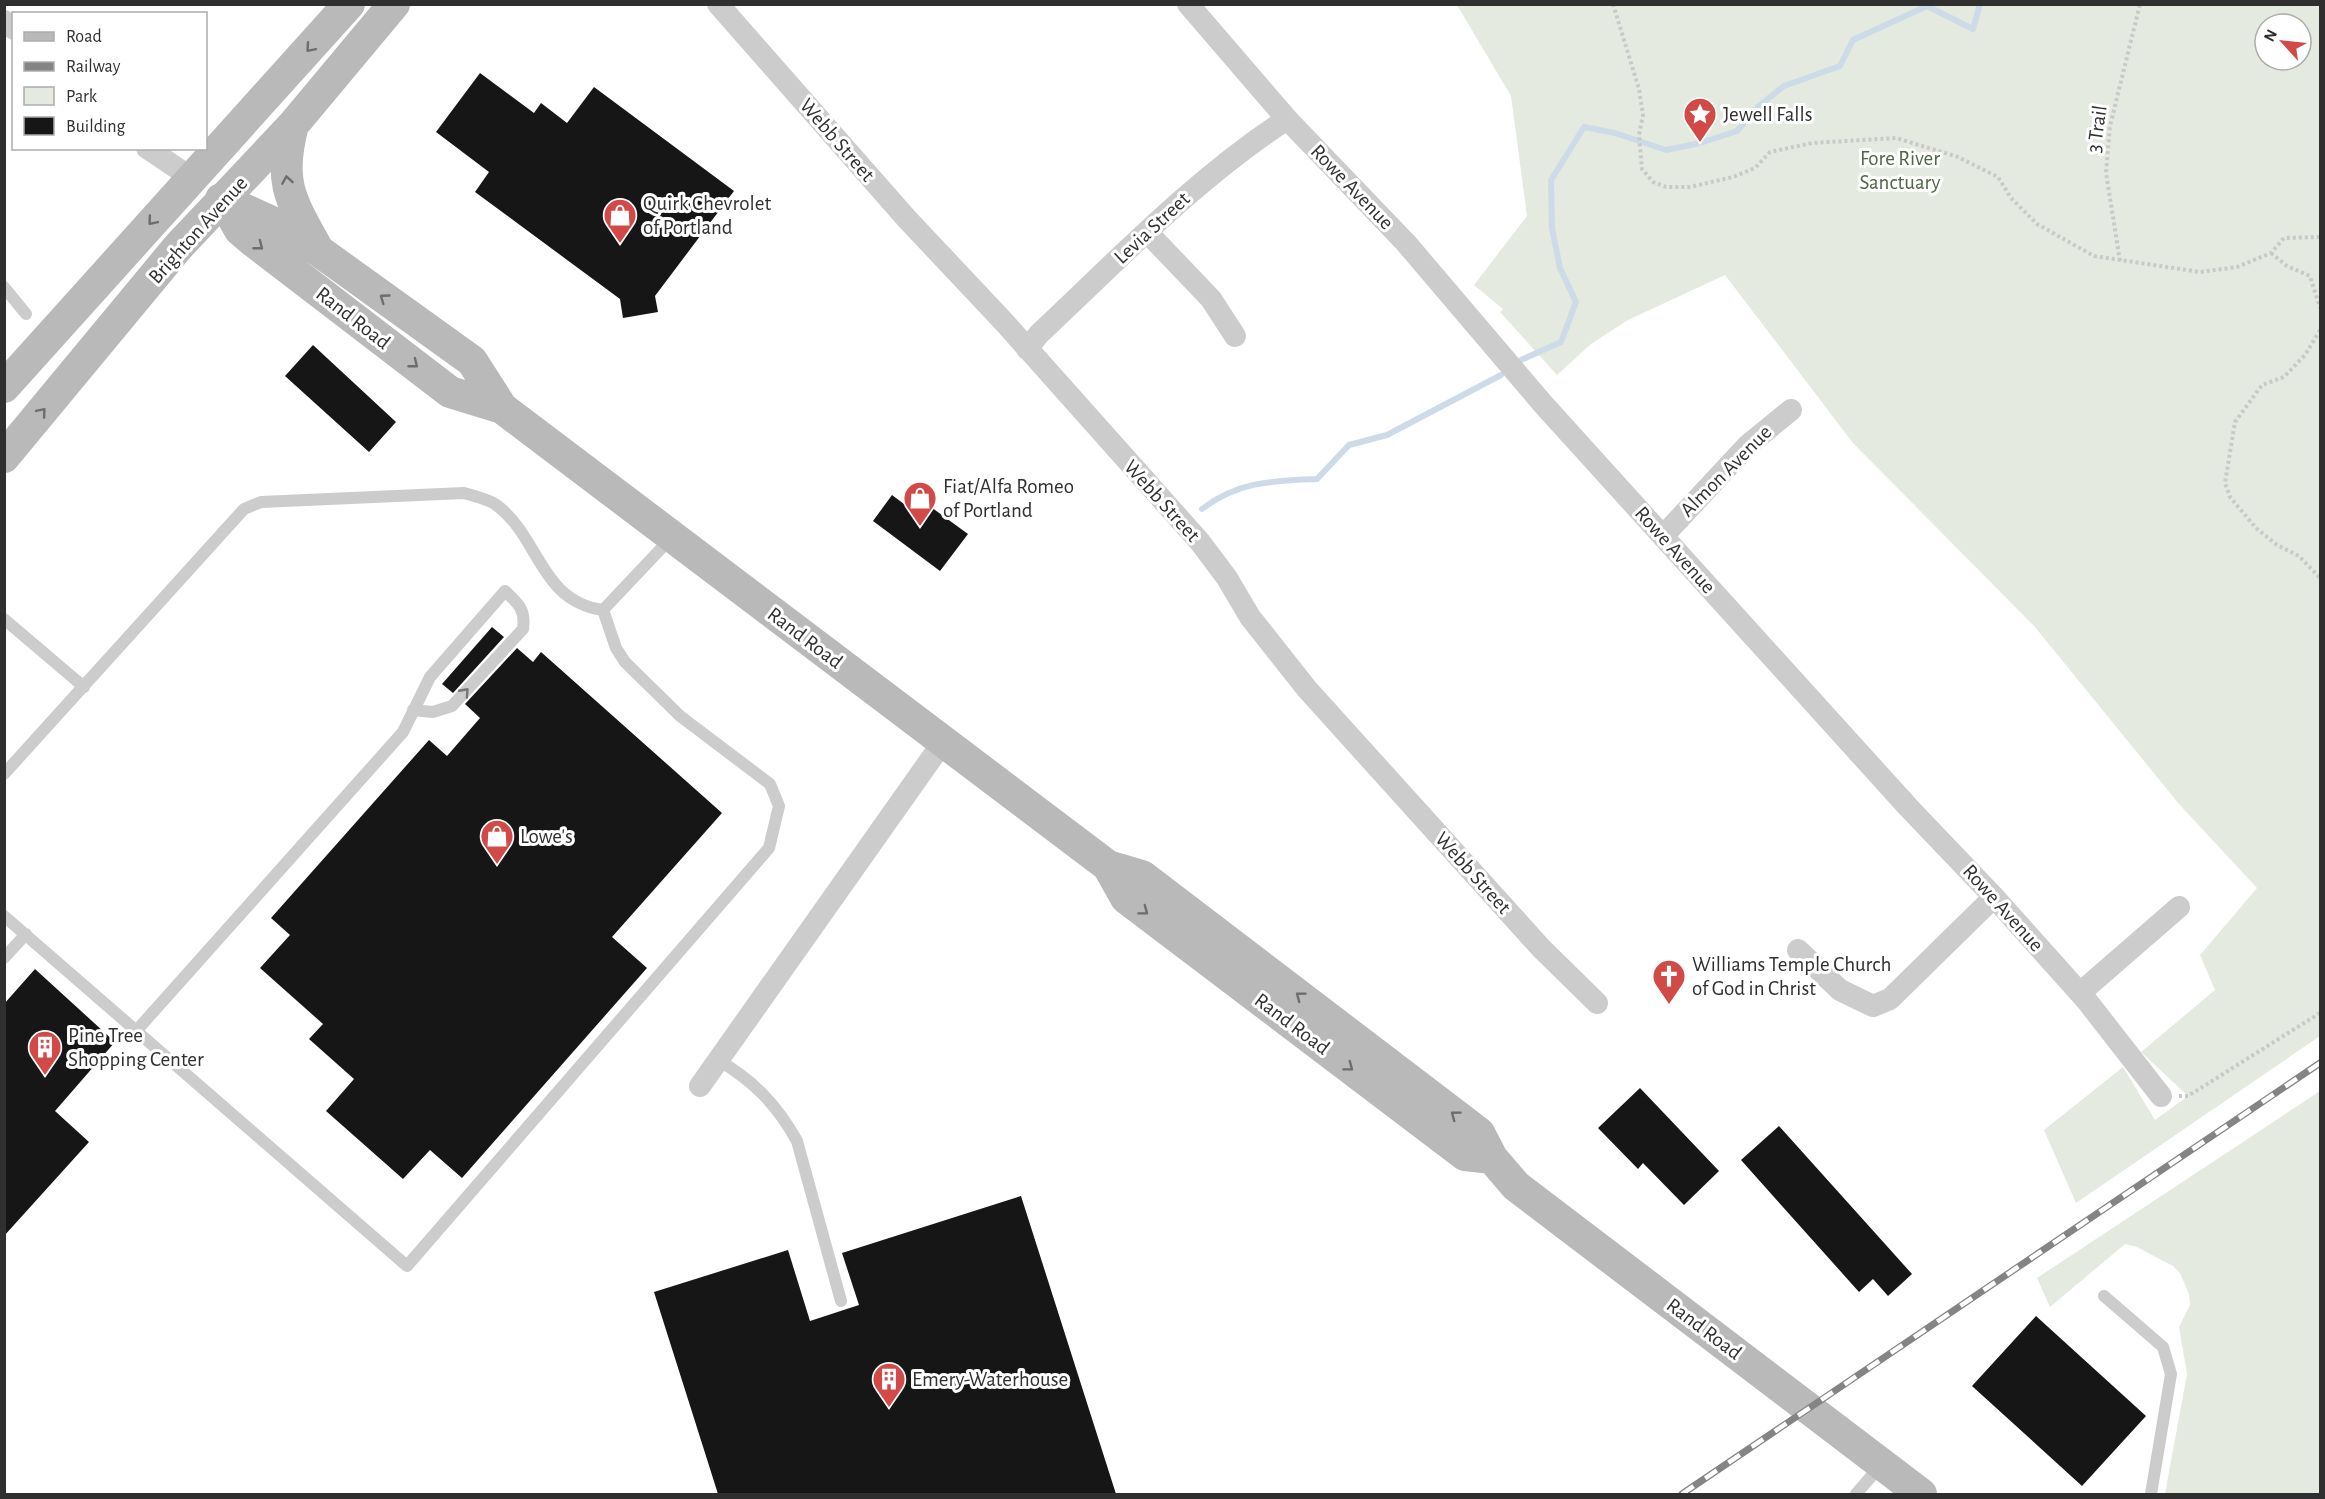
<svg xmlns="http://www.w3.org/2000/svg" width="2325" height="1499" font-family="'Alegreya Sans',sans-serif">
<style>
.green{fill:#e4eadf;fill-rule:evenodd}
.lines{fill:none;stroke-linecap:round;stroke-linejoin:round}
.stream{stroke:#cddbe8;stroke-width:6}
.building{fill:#161616}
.path{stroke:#c9c9c9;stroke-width:4;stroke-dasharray:3 3;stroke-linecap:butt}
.service{stroke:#ccc;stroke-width:12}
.minor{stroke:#ccc;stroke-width:22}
.secondary{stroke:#b9b9b9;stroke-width:32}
.rail-casing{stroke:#848484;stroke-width:7}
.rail{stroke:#fff;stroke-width:4.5;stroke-dasharray:14;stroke-linecap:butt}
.oneway{stroke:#6d6d6d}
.oneway2{stroke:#767676}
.labels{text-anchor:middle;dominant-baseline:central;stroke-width:6;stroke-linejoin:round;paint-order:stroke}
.poi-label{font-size:21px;fill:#2f2f2f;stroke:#fff;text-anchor:start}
.street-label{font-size:21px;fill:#2f2f2f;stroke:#fff}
.park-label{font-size:21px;fill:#4f6642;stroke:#fff}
</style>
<rect width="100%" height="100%" fill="#fff"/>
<path class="green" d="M1457 5H2320V1036L2076 1203 2044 1130 2123 1067 2155 1120 2188 1096 2141 1052 2215 990 2200 955 2257 888 2179 804 2035 627 1853 443 1725 275 1628 320 1591 344 1557 375 1500 312 1503 309 1474 285 1527 216 1511 96ZM2265 24H2301V60H2265Z
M2320 1091V1494H2165L2187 1374 2179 1327 2190 1305 2189 1294 2180 1273 2173 1266 2137 1247 2125 1244 2050 1307 2037 1278Z"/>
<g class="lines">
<path class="stream" d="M1521 360 1561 342 1576 302 1560 268 1552 228 1551 180 1584 127 1615 133 1666 150 1700 143 1737 131 1760 105 1784 86 1840 66 1853 40 1927 6 1973 29 1980 4
M1202 509C1238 481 1273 481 1317 479L1349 445 1387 435 1501 375"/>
</g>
<path class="building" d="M480 73 534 113 541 103 567 123 594 87 734 191 655 296 658 312 623 318 620 299 475 192 489 172 436 132Z
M313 345 396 422 369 452 285 376Z
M892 495 916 513 924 502 968 534 940 571 873 521Z
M492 627 504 637 453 693 442 684Z
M517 648 533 662 541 652 722 813 612 937 647 968 462 1178 430 1150 403 1179 326 1111 354 1079 309 1039 323 1024 260 968 290 935 271 918 429 740 447 756 480 718 465 704Z
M35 969 115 1042 55 1111 89 1142 4 1236V1004Z
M1640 1088 1719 1171 1684 1205 1643 1163 1638 1169 1598 1128Z
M1779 1126 1912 1274 1888 1296 1873 1279 1859 1292 1741 1160Z
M1021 1196 1116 1494H718L654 1292 788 1250 810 1321 859 1305 842 1253Z
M2036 1316 2146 1416 2082 1486 1972 1386Z"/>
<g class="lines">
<path class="path" d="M1613 4 1639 89 1643 115 1639 135 1642 169 1653 182 1666 187H1690L1733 177 1755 168 1770 152 1812 143 1896 138 1958 157 1998 177 2011 198 2037 224 2094 256 2200 272 2237 267 2271 253 2284 238 2320 237
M2271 253 2287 266 2310 276 2320 308
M2120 261 2106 173 2110 126 2140 4
M2320 330 2305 355 2284 377 2262 385 2235 422 2225 483 2230 497 2256 528 2277 545 2299 556 2320 578
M2179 1096H2188L2320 1013"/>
<path class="service" d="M4 287 26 314
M603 610 672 537
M4 619 84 687
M4 774 244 509 261 502 464 493C474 496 487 499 495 504 540 536 539 601 603 610L616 648 625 662 680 716 770 784 779 806 769 848 407 1266 4 916
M4 958 26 934
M137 1030 403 732 430 677 505 591C518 603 526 610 523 629L452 706 433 712 413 710
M718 1060C754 1081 777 1105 797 1141L841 1301
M2104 1296 2163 1347 2171 1374 2151 1494
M1856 1494 1881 1465"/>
<path class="minor" d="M718 4 907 219 1004 322 1200 542 1227 578 1250 617 1307 689 1541 948 1597 1003
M1188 4 1287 119 1406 243 1543 404 1909 808 1994 897 2087 1001 2161 1096
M4 21 14 29
M147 148 193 179
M1147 232 1211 299 1235 336
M1027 349 1039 334C1119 259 1195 179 1287 119
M1664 535 1748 445 1791 410
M1798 950 1840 990 1873 1006 1890 999 1994 897
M2080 993 2179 907
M700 1086 943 742"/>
<path class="secondary" d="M293 125C278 182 290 199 317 248
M221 199 272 222 319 251 472 361 502 408
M223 200 240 230 253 241 450 392 502 408 1108 866 1142 876 1479 1133 1492 1158 1516 1186 1921 1494
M4 387 349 4
M4 457 178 247 293 125 394 4
M1108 866 1126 898 1465 1155 1492 1158"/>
<defs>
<path id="rail" d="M1682 1494 2320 1063"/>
</defs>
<use href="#rail" class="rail-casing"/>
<use href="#rail" class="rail"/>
</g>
<defs><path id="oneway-chevron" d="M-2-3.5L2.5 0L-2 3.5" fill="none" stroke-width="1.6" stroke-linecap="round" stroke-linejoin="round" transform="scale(1.5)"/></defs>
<g class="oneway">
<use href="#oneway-chevron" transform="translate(310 48) rotate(131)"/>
<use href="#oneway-chevron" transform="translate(287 180) rotate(-99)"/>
<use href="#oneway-chevron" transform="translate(152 221) rotate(130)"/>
<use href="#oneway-chevron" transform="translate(259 246) rotate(38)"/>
<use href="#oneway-chevron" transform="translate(384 298) rotate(-144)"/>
<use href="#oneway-chevron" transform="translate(414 364) rotate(38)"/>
<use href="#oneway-chevron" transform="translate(42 412) rotate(-50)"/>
<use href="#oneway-chevron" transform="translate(1144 911) rotate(37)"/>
<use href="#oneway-chevron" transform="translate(1300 996) rotate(-143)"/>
<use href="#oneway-chevron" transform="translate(1349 1067) rotate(37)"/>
<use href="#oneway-chevron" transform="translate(1455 1115) rotate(-143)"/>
</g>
<use class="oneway2" href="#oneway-chevron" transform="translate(465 692) rotate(-48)"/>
<defs>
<symbol id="sight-pin" viewBox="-11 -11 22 30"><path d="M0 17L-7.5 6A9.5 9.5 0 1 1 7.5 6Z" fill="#d14a47" stroke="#fff"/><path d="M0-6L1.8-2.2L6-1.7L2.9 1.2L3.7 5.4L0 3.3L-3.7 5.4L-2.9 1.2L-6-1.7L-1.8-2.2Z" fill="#fff"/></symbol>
<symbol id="shop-pin" viewBox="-11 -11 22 30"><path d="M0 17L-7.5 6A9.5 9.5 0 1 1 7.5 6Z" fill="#d14a47" stroke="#fff"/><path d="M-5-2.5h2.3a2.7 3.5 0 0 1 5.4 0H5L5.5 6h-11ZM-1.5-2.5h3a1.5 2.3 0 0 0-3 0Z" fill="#fff"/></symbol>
<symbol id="church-pin" viewBox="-11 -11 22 30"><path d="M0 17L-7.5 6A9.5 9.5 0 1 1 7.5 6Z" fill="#d14a47" stroke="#fff"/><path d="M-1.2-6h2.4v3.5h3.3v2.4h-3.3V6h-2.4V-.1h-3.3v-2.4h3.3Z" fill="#fff"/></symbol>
<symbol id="building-pin" viewBox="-11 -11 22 30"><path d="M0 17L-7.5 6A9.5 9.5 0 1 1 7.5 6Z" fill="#d14a47" stroke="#fff"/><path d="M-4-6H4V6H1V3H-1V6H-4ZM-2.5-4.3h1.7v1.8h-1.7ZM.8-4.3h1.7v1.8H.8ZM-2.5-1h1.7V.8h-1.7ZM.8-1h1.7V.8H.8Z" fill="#fff"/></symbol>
</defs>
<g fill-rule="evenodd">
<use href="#sight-pin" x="1681" y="95" width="38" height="52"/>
<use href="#shop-pin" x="601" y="196" width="38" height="52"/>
<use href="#shop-pin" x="901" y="479" width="38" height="52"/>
<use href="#shop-pin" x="478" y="817" width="38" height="52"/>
<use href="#church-pin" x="1650" y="957" width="38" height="52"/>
<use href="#building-pin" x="26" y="1028" width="38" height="52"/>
<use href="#building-pin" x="870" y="1360" width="38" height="52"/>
</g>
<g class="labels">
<g class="poi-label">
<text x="1723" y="114">Jewell Falls</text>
<text x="643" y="203">Quirk Chevrolet<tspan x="643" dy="24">of Portland</tspan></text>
<text x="943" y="486">Fiat/Alfa Romeo<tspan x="943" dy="24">of Portland</tspan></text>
<text x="520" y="836">Lowe's</text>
<text x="1692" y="964">Williams Temple Church<tspan x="1692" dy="24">of God in Christ</tspan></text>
<text x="68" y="1035">Pine Tree<tspan x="68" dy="24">Shopping Center</tspan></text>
<text x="912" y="1379">Emery-Waterhouse</text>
</g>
<g class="street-label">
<text transform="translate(2097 129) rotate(-82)">3 Trail</text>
<text transform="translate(837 140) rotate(49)">Webb Street</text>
<text transform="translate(1352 187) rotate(46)">Rowe Avenue</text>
<text transform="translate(1152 228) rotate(-43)">Levia Street</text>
<text transform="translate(198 230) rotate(-48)">Brighton Avenue</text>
<text transform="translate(353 318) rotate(38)">Rand Road</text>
<text transform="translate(1726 471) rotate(-45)">Almon Avenue</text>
<text transform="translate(1162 501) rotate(48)">Webb Street</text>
<text transform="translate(1675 550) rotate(48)">Rowe Avenue</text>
<text transform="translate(805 638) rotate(37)">Rand Road</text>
<text transform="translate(1473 873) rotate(48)">Webb Street</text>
<text transform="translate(2003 908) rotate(48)">Rowe Avenue</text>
<text transform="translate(1292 1024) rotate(37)">Rand Road</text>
<text transform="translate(1704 1329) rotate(37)">Rand Road</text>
</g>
<g class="park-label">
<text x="1900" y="158">Fore River<tspan x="1900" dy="24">Sanctuary</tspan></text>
</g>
</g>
<rect width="2325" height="1499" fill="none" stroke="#2f2f2f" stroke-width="12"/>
<rect x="12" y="12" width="195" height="138" fill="#ffffff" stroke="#acacac" stroke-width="1.5"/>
<rect x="24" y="32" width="30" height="9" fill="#b9b9b9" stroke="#acacac" stroke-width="1.5"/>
<text x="66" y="42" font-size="18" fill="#2f2f2f">Road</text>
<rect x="24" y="62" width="30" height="9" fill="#848484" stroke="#acacac" stroke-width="1.5"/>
<text x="66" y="72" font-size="18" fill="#2f2f2f">Railway</text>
<rect x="24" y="87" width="30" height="18" fill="#e4eadf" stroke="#acacac" stroke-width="1.5"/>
<text x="66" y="102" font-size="18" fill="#2f2f2f">Park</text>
<rect x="24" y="117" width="30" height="18" fill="#161616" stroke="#acacac" stroke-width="1.5"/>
<text x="66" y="132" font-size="18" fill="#2f2f2f">Building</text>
<g transform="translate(2283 42) rotate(297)"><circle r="28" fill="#ffffff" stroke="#acacac" stroke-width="1.5"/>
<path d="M0-4.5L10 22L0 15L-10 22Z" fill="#d14a47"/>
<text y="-9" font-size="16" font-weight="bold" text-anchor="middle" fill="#2f2f2f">N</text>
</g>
</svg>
